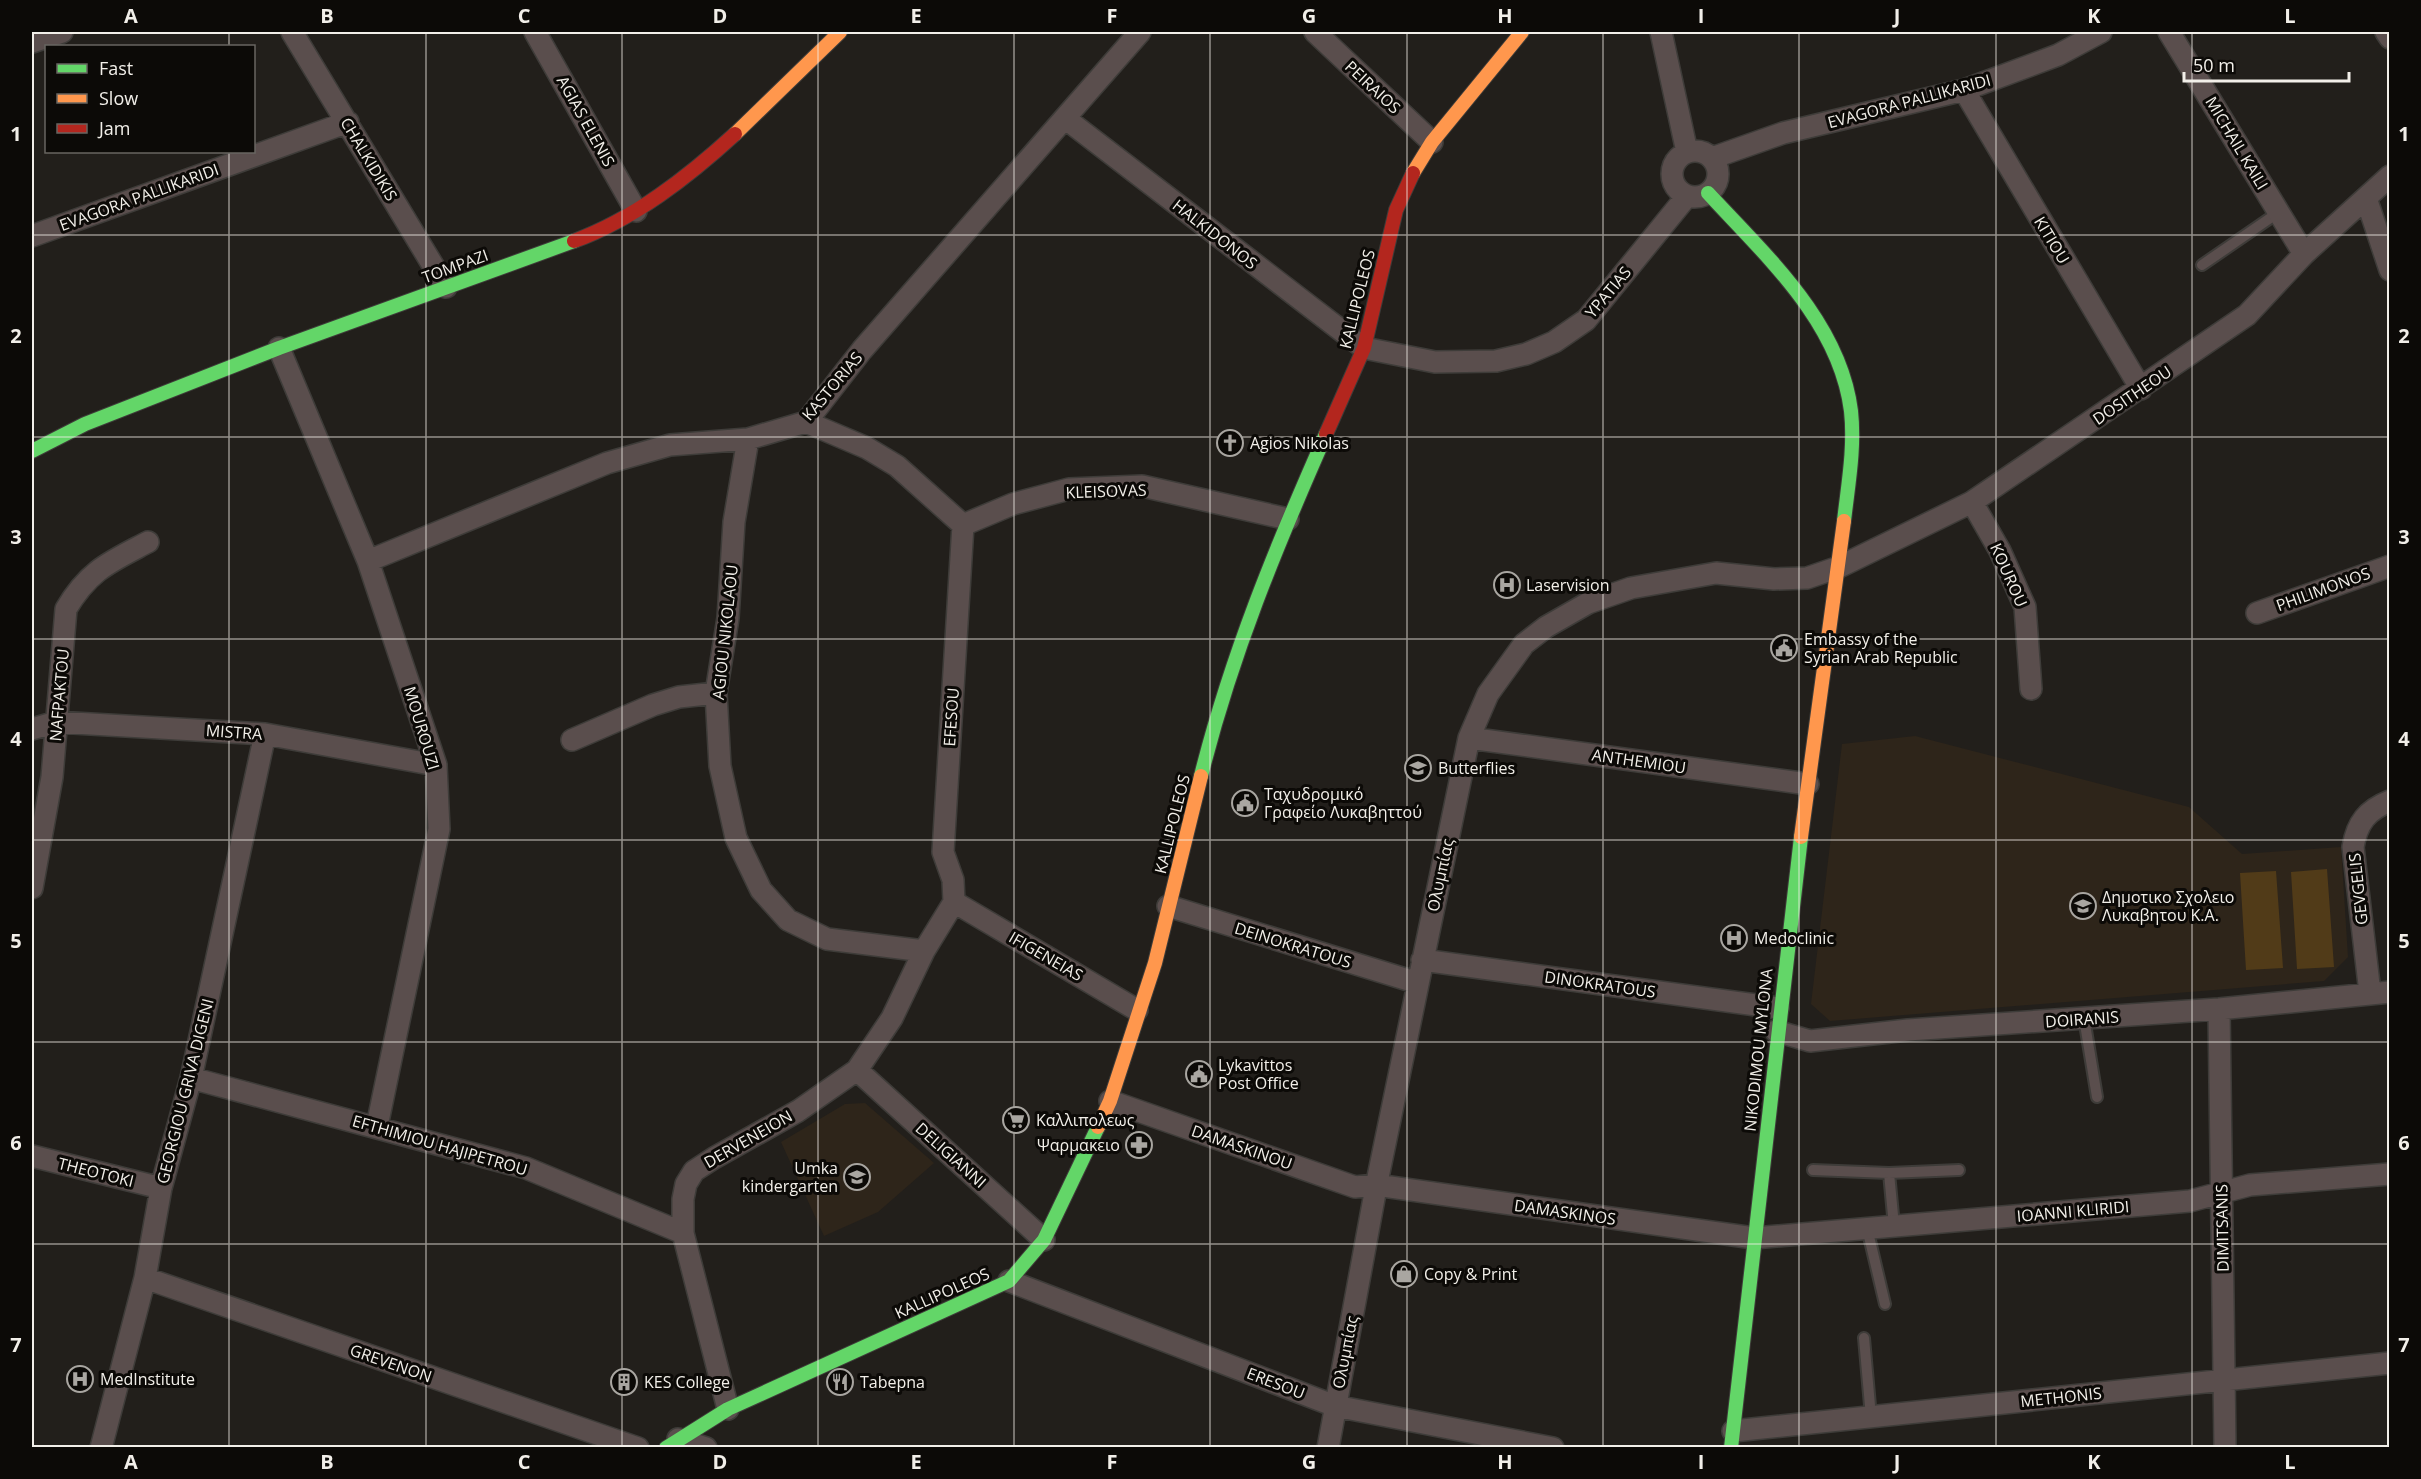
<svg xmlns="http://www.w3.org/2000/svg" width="2421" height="1479" font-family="'Open Sans',sans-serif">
	<rect width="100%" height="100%" fill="#221f1b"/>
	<path fill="#2e251a" d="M1915 736 2189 807 2242 854 2341 847 2348 957 2324 981 1830 1021 1811 1004 1842 744Z
		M865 1103 934 1163 878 1212 824 1236 781 1142 845 1104Z"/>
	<path fill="#513b18" d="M2327 869 2334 967 2297 969 2291 872Z
		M2276 871 2283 968 2246 970 2240 873Z"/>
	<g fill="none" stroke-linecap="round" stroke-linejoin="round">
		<defs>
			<path id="lane" d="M2202 265 2279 212
				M2084 1018 2097 1097
				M1813 1170 1889 1173 1959 1170
				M1889 1173 1894 1226
				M1867 1228 1885 1304
				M1864 1338 1871 1417"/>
			<path id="street" d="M292 32 446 287
				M535 32 636 211
				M1315 32 1432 142
				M1661 32 1687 152
				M2169 32 2304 254
				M2386 32 2390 38
				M32 42 62 32
				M1964 90 2141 389
				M1066 119 1364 348 1435 362 1496 361 1526 354 1554 342 1586 320 1687 196
				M1672 174a23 23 0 1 1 46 0a23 23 0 1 1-46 0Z
				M1712 158 1783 133 1964 90 2058 55 2101 32
				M2366 198 2390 270
				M32 236 348 122
				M279 348 368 561 436 765 439 829 377 1126
				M806 422 867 448 897 466 963 525
				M748 439 734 522 728 618 716 693 720 766 736 838 761 890 788 920 827 939 924 951
				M1972 502 2000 551 2025 607 2031 689
				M963 525 1013 504 1069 489 1142 486 1288 519
				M368 561 607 463 670 445 748 439 806 422 862 350 1140 32
				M2257 613 2390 566
				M32 729 56 722 265 734 436 765
				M1469 738 1808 784
				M572 740 653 705 679 697 716 693
				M32 888 52 777 66 609C89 570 110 562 148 542
				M954 902 1137 1010
				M1168 906 1418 983
				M1422 960 1778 1008
				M2370 993 2353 847C2357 823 2367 810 2390 801
				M2219 1009 2225 1448
				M1776 1031 1810 1041 1908 1030 2219 1009 2390 992
				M857 1070 1044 1240
				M191 1078 526 1168 683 1233
				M1110 1101 1355 1187 1376 1185 1754 1238 2190 1201 2250 1185 2390 1174
				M32 1156 161 1188
				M145 1278 638 1448
				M1009 1281 1335 1406 1553 1448
				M728 1409 683 1233V1199L686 1184 694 1171 714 1158 798 1111 857 1070 892 1018 924 951 954 902 953 880 943 852 963 525
				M1733 1431 2390 1363
				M678 1439 706 1448
				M101 1448 145 1278 161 1188 191 1078 265 734
				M1328 1448 1377 1182 1469 738 1488 694 1524 644 1546 627 1588 603 1631 588 1716 573 1774 579 1807 578 1839 567 1972 502 2247 315 2304 254 2390 176"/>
			<path id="fast" d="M1708 193C1766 256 1840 322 1851 411 1855 448 1848 485 1844 521
				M32 451 85 424 279 348 574 241
				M1201 776C1231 656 1276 547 1326 434
				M666 1448 728 1409 1009 1281 1044 1240 1098 1127
				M1731 1448 1801 837"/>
			<path id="slow" d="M735 134 840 32
				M1413 173 1432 142 1522 32
				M1801 837 1844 521
				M1098 1127 1110 1101 1155 963 1201 776"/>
			<path id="jam" d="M574 241C634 219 688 177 735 134
				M1326 434 1364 348 1396 210 1413 173"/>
		</defs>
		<use href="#lane" stroke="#3e3c39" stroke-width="14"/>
		<use href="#street" stroke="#3e3c39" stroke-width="24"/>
		<use href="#fast" stroke="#3e3c39" stroke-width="16"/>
		<use href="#slow" stroke="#3e3c39" stroke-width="16"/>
		<use href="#jam" stroke="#3e3c39" stroke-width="16"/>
		<use href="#lane" stroke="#5a4e4d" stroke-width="10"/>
		<use href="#street" stroke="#5a4e4d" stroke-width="21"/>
		<use href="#fast" stroke="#63d668" stroke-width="14"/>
		<use href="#slow" stroke="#ff974d" stroke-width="14"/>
		<use href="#jam" stroke="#b3261e" stroke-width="14"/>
	</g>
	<path fill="none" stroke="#f2efe9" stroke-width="1.5" stroke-opacity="0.55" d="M229 32V46M426 32V1448M622 32V1448M818 32V1448M1014 32V1448M1210 32V1448M1407 32V1448M1603 32V1448M1799 32V1448M1996 32V1448M2192 32V1448M229 152V1448M32 235H2390M32 437H2390M32 639H2390M32 840H2390M32 1042H2390M32 1244H2390"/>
	<defs>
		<symbol id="church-ring" viewBox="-11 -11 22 22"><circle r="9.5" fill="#0c0a07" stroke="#a9a6a1" stroke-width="1.5"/><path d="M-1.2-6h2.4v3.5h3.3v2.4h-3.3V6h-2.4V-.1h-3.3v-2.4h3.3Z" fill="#a9a6a1"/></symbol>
		<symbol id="hospital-ring" viewBox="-11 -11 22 22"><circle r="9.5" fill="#0c0a07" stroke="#a9a6a1" stroke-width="1.5"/><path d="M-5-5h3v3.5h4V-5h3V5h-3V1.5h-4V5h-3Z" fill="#a9a6a1"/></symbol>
		<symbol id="civic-ring" viewBox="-11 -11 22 22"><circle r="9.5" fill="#0c0a07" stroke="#a9a6a1" stroke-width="1.5"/><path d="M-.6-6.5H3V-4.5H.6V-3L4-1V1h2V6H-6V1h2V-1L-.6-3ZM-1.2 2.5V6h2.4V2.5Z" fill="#a9a6a1"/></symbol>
		<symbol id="school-ring" viewBox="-11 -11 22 22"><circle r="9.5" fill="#0c0a07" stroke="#a9a6a1" stroke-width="1.5"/><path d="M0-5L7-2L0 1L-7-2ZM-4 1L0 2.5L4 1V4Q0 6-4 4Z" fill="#a9a6a1"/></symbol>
		<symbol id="supermarket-ring" viewBox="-11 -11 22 22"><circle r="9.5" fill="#0c0a07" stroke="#a9a6a1" stroke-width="1.5"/><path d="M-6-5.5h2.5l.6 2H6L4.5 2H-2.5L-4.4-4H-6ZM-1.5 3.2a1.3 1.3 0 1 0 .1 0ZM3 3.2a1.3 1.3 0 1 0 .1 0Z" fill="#a9a6a1"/></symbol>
		<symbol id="pharmacy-ring" viewBox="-11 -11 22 22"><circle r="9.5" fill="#0c0a07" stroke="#a9a6a1" stroke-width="1.5"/><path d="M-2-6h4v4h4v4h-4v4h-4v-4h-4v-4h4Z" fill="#a9a6a1"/></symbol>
		<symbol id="shop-ring" viewBox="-11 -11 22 22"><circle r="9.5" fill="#0c0a07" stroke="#a9a6a1" stroke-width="1.5"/><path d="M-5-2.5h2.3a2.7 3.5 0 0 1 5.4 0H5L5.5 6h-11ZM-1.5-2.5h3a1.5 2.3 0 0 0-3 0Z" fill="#a9a6a1"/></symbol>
		<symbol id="building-ring" viewBox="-11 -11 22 22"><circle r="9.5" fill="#0c0a07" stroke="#a9a6a1" stroke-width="1.5"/><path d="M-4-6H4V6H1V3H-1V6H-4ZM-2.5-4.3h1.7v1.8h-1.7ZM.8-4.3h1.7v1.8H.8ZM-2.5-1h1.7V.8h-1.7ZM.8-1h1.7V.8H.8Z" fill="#a9a6a1"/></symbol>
		<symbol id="restaurant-ring" viewBox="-11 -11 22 22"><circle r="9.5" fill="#0c0a07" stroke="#a9a6a1" stroke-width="1.5"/><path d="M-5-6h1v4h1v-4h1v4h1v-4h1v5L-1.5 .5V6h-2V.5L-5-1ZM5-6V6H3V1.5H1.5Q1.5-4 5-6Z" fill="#a9a6a1"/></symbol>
	</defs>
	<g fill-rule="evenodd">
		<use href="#church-ring" x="1215" y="428" width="30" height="30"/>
		<use href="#hospital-ring" x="1492" y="570" width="30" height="30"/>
		<use href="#civic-ring" x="1769" y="633" width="30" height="30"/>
		<use href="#school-ring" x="1403" y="753" width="30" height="30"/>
		<use href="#civic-ring" x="1230" y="788" width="30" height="30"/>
		<use href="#school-ring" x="2068" y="891" width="30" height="30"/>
		<use href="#hospital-ring" x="1719" y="923" width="30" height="30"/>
		<use href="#civic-ring" x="1184" y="1059" width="30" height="30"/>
		<use href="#supermarket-ring" x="1001" y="1105" width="30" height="30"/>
		<use href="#pharmacy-ring" x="1124" y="1130" width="30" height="30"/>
		<use href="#school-ring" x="842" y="1162" width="30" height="30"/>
		<use href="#shop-ring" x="1389" y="1259" width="30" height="30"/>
		<use href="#hospital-ring" x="65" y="1364" width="30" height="30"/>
		<use href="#building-ring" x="609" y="1367" width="30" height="30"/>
		<use href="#restaurant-ring" x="825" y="1367" width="30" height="30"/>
	</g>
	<g text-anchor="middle" stroke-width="6" stroke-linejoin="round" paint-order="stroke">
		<g font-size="16" fill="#f2efe9" stroke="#0c0a07">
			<text transform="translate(1373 87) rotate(43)" y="6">PEIRAIOS</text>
			<text transform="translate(1909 101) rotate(-15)" y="6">EVAGORA PALLIKARIDI</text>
			<text transform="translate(586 121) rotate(61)" y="6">AGIAS ELENIS</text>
			<text transform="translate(2237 143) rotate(59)" y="6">MICHAIL KAILI</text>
			<text transform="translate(369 159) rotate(59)" y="6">CHALKIDIKIS</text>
			<text transform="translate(139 197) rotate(-20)" y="6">EVAGORA PALLIKARIDI</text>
			<text transform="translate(1215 234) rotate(38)" y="6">HALKIDONOS</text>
			<text transform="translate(2052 240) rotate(59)" y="6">KITIOU</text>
			<text transform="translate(455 266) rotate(-20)" y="6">TOMPAZI</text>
			<text transform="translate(1608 292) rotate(-50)" y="6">YPATIAS</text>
			<text transform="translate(1357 299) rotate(-76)" y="6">KALLIPOLEOS</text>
			<text transform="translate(832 386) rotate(-50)" y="6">KASTORIAS</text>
			<text transform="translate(2132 395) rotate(-34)" y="6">DOSITHEOU</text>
			<text transform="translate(1106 491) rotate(-2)" y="6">KLEISOVAS</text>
			<text transform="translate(2009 575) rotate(66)" y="6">KOUROU</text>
			<text transform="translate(2323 589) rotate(-20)" y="6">PHILIMONOS</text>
			<text transform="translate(725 632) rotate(-84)" y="6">AGIOU NIKOLAOU</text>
			<text transform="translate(59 695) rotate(-85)" y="6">NAFPAKTOU</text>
			<text transform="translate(951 717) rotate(-86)" y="6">EFESOU</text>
			<text transform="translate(422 728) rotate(73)" y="6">MOUROUZI</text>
			<text transform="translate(234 732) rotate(4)" y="6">MISTRA</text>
			<text transform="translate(1639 761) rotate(8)" y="6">ANTHEMIOU</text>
			<text transform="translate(1172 824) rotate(-76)" y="6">KALLIPOLEOS</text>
			<text transform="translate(1440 875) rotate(-78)" y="6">Ολυμπίας</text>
			<text transform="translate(2358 889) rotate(-96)" y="6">GEVGELIS</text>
			<text transform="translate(1293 945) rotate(17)" y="6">DEINOKRATOUS</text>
			<text transform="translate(1046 956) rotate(30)" y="6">IFIGENEIAS</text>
			<text transform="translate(1600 984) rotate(8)" y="6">DINOKRATOUS</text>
			<text transform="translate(2082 1019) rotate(-4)" y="6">DOIRANIS</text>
			<text transform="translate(1758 1050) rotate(-84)" y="6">NIKODIMOU MYLONA</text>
			<text transform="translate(185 1091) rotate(-76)" y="6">GEORGIOU GRIVA DIGENI</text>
			<text transform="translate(748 1139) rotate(-30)" y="6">DERVENEION</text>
			<text transform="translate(440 1145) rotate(16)" y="6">EFTHIMIOU HAJIPETROU</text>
			<text transform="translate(1242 1147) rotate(19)" y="6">DAMASKINOU</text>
			<text transform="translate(951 1155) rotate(42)" y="6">DELIGIANNI</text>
			<text transform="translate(96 1172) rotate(14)" y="6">THEOTOKI</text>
			<text transform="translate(2073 1211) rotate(-5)" y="6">IOANNI KLIRIDI</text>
			<text transform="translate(1565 1212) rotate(8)" y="6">DAMASKINOS</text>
			<text transform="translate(2222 1228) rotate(-91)" y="6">DIMITSANIS</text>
			<text transform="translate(942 1293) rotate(-24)" y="6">KALLIPOLEOS</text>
			<text transform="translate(1345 1352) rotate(-79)" y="6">Ολυμπίας</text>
			<text transform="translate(391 1363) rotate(19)" y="6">GREVENON</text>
			<text transform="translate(1276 1383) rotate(21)" y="6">ERESOU</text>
			<text transform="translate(2061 1397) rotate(-6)" y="6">METHONIS</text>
		</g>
		<g font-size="16" fill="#f2efe9" stroke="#0c0a07" text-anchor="start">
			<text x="1250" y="449">Agios Nikolas</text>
			<text x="1526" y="591">Laservision</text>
			<text x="1804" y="645">Embassy of the<tspan x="1804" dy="18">Syrian Arab Republic</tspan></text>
			<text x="1438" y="774">Butterflies</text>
			<text x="1264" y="800">Ταχυδρομικό<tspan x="1264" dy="18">Γραφείο Λυκαβηττού</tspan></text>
			<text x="2102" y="903">Δημοτικο Σχολειο<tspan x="2102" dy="18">Λυκαβητου Κ.Α.</tspan></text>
			<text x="1754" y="944">Medoclinic</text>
			<text x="1218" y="1071">Lykavittos<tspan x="1218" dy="18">Post Office</tspan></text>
			<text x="1036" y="1126">Καλλιπολεως</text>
			<text x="1120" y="1151" text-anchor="end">Ψαρμακειο</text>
			<text x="838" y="1174" text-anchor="end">Umka<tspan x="838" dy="18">kindergarten</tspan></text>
			<text x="1424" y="1280">Copy &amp; Print</text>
			<text x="100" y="1385">MedInstitute</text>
			<text x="644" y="1388">KES College</text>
			<text x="860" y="1388">Tabepna</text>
		</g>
	</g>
	<rect width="2421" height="1479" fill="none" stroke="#0c0a07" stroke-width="66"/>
	<rect x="45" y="45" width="210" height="108" fill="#0c0a07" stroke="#686661" stroke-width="1.5"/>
	<rect x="57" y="64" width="30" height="9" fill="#63d668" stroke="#686661" stroke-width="1.5"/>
	<text x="99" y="75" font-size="18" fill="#f2efe9">Fast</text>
	<rect x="57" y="94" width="30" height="9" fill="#ff974d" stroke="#686661" stroke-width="1.5"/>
	<text x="99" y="105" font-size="18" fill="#f2efe9">Slow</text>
	<rect x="57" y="124" width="30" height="9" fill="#b3261e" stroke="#686661" stroke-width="1.5"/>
	<text x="99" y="135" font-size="18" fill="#f2efe9">Jam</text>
	<path d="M2184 72v9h165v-9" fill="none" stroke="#f2efe9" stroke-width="3"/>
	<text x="2193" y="72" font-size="18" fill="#f2efe9" stroke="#0c0a07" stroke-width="4.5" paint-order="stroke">50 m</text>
	<rect x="33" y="33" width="2355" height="1413" fill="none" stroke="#f2efe9" stroke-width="2"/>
	<g font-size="20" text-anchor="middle" font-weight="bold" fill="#f2efe9">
		<text x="131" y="23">A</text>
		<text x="327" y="23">B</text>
		<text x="524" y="23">C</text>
		<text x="720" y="23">D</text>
		<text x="916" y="23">E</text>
		<text x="1112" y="23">F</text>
		<text x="1309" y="23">G</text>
		<text x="1505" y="23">H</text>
		<text x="1701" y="23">I</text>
		<text x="1897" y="23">J</text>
		<text x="2094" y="23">K</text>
		<text x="2290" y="23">L</text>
		<text x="16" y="141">1</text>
		<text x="2404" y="141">1</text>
		<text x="16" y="343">2</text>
		<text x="2404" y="343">2</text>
		<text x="16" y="544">3</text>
		<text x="2404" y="544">3</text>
		<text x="16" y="746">4</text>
		<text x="2404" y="746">4</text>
		<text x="16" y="948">5</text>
		<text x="2404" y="948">5</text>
		<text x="16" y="1150">6</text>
		<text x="2404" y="1150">6</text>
		<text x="16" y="1352">7</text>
		<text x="2404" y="1352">7</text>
		<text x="131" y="1469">A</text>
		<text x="327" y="1469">B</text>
		<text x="524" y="1469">C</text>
		<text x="720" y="1469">D</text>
		<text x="916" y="1469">E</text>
		<text x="1112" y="1469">F</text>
		<text x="1309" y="1469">G</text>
		<text x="1505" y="1469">H</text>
		<text x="1701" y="1469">I</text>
		<text x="1897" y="1469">J</text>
		<text x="2094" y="1469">K</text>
		<text x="2290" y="1469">L</text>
	</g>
</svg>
